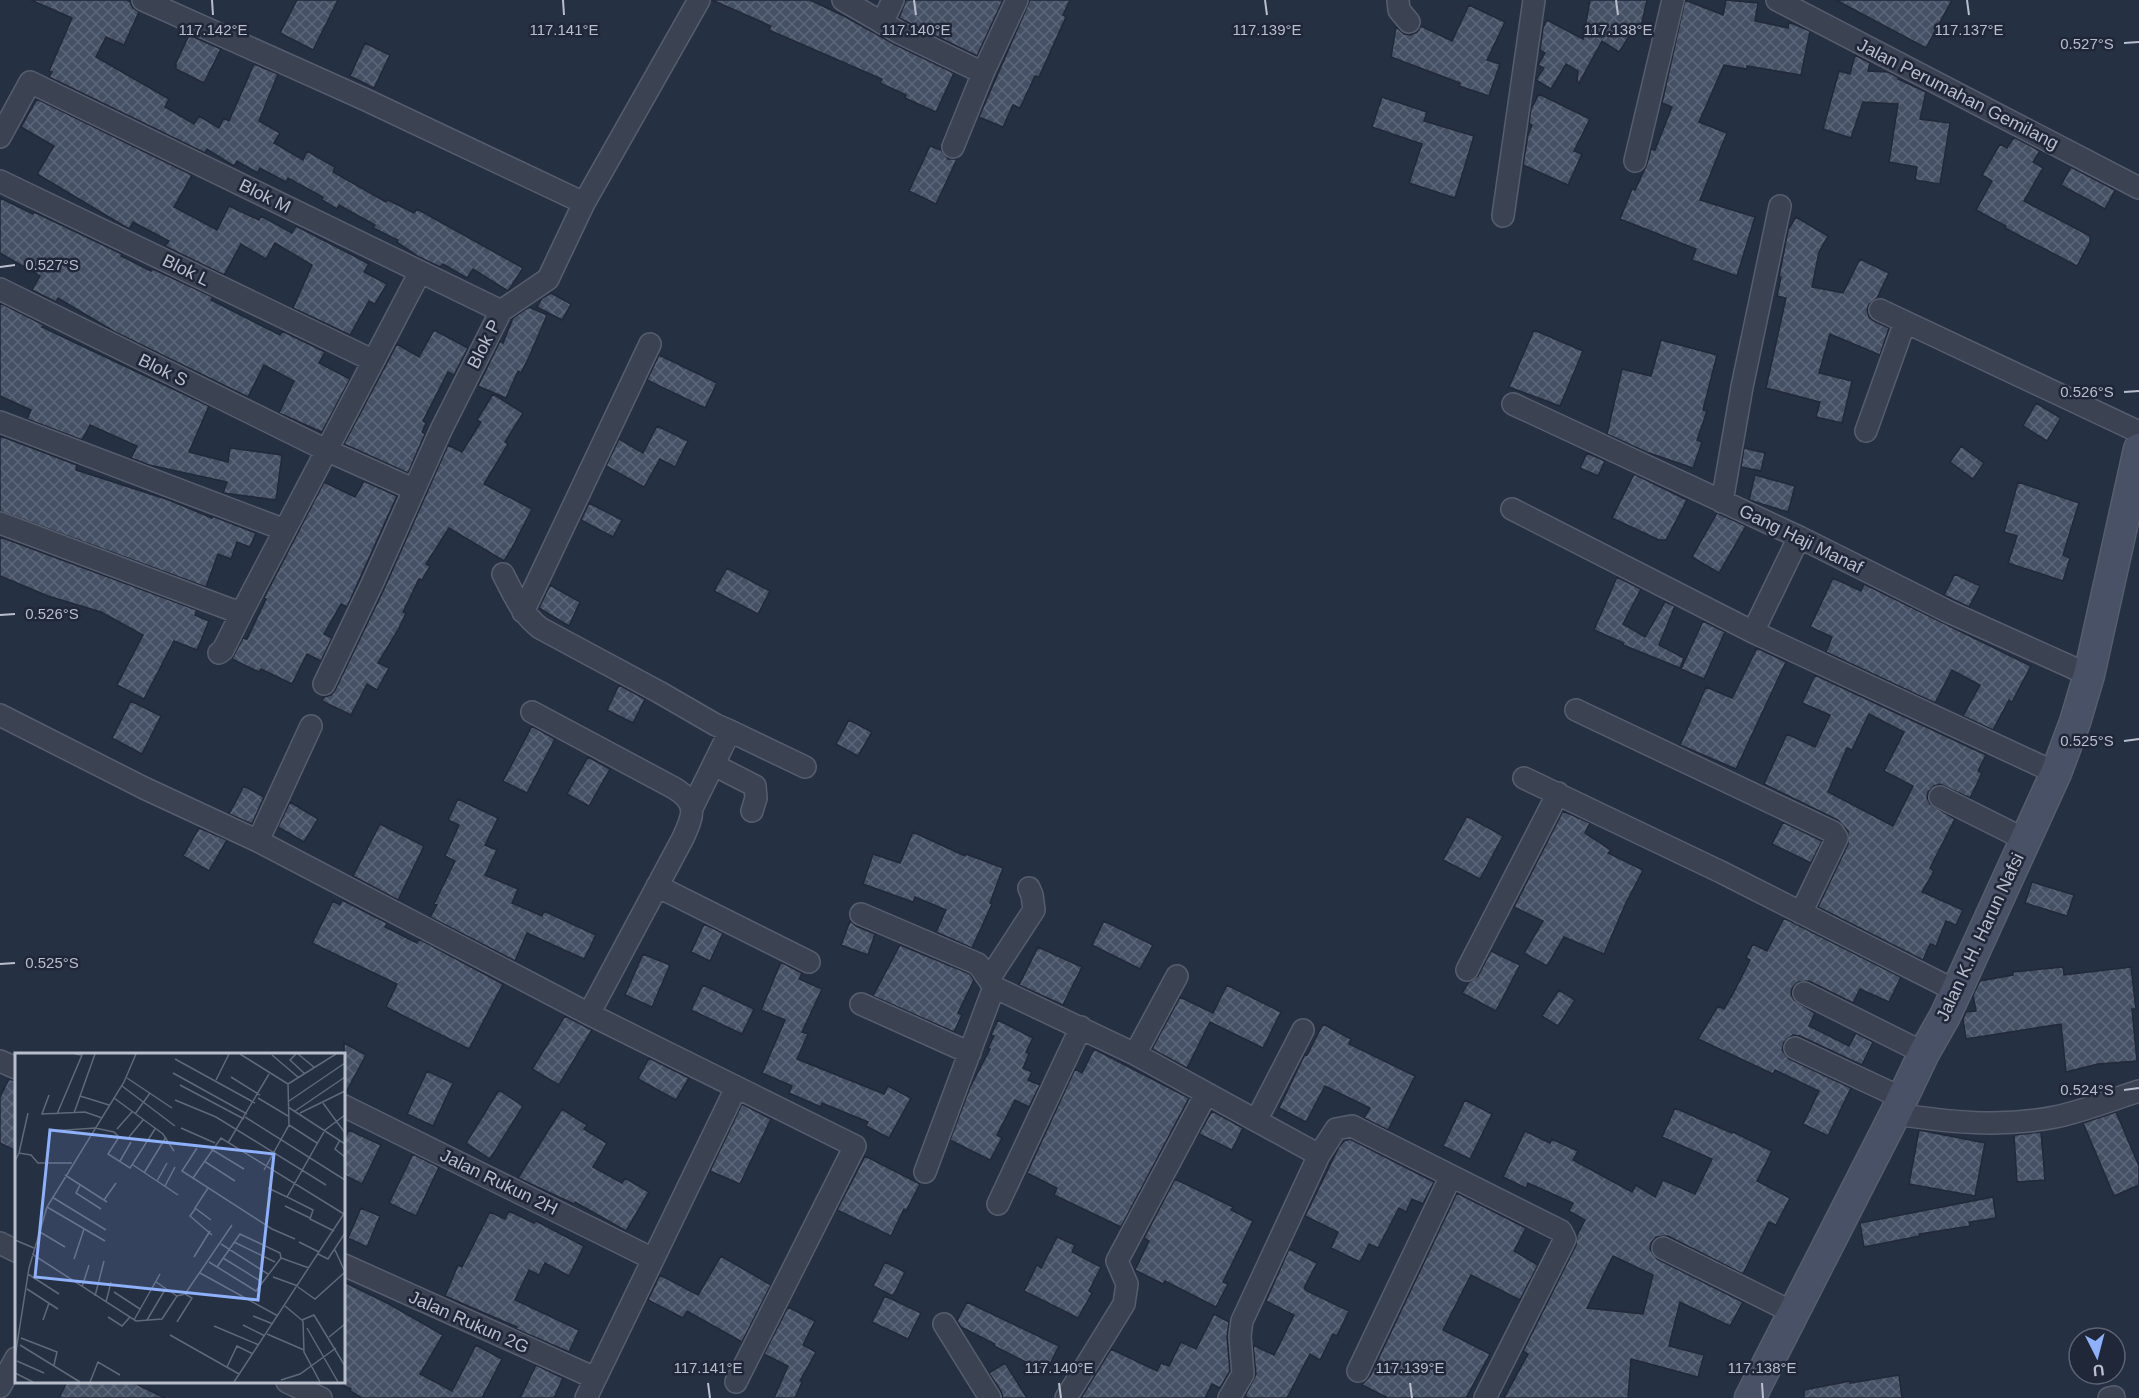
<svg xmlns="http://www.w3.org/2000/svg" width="2139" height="1398" font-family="Arial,sans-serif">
	<defs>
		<pattern id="building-cross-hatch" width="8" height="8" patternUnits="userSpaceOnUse" patternTransform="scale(1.5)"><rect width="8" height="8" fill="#455065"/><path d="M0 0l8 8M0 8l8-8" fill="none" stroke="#5e677a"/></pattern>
	</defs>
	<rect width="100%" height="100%" fill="#263043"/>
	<path fill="url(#building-cross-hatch)" stroke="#21293a" stroke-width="1.5" fill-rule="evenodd" d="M31 0H127L130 2 133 8 139 12 124 45 106 37 96 57 169 99 165 107 194 124 199 116 219 128 224 118 229 121 254 64 278 74 259 121 280 133 274 143 303 160 307 151 335 167 333 172 386 202 388 200 414 213 417 209 523 268 508 291 473 269 467 278 443 264 440 267 419 257 397 242 398 240 373 228 375 225 339 205 337 209 322 200 323 197 288 178 286 182 260 168 258 173 237 161 234 166 207 149 205 153 49 77 52 72 49 71 72 18Z
		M297 0H338L313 50 280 33Z
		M712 0H810L844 16 894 44 954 73 936 112 905 98 906 95 880 83 882 79 769 30 771 26Z
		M906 0H1003L977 56 899 18Z
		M1030 0H1070L1063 15 1066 17 1039 77 1035 76 1020 108 1013 105 1003 127 979 117Z
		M1590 0H1647L1640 31 1633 30 1619 52 1602 41 1579 83 1577 82 1578 71 1566 64 1551 89 1536 80 1544 68 1538 65 1545 53 1540 50 1543 28 1547 20 1583 39Z
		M1685 0 1723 15 1726 0 1758 3 1755 21 1788 28 1789 22 1810 31 1801 75 1747 66V69L1724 65 1699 122 1727 133 1700 200 1755 217 1737 276 1692 260 1696 249 1620 219 1632 189 1635 190 1647 164 1651 149 1655 150 1672 107 1662 103Z
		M1836 0H1952L1926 48Z
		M1469 5 1505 22 1487 60 1500 64 1489 96 1459 86 1460 83 1391 57 1396 27 1404 34 1411 35 1417 32 1421 26 1452 41Z
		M189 35 221 49 204 83 176 69V63Z
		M365 43 390 55 374 88 350 76Z
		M1855 55 1870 63 1868 71 1888 72 1898 77V79L1926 92 1920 119 1950 123 1940 184 1915 180 1917 167 1889 162 1898 104 1863 102 1851 138 1823 129 1839 71 1850 74Z
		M1539 94 1590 119 1574 151 1582 154 1568 185 1523 165 1528 135 1532 125 1529 123 1531 109Z
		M1382 97 1427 112 1424 121 1474 136 1455 198 1409 183 1422 144 1372 127Z
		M37 99 192 175 174 207 217 230 229 206 259 220 261 216 292 233 296 226 358 258 369 264 364 272 387 284 375 304 369 301 350 335 293 308 312 265 275 243 266 259 241 244 224 275 165 246 169 241 133 222 129 229 37 174 54 146 21 127Z
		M2014 137 2040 151 2033 162 2043 168 2024 201 2090 236V242L2077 266 2005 228 2006 226 1976 210 1992 181 1982 175 2000 144 2007 148Z
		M930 146 941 150 948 159H957L936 204 909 191Z
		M2071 167 2115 190 2105 209 2061 185Z
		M0 198 33 214 34 212 122 254 121 256 151 271 153 269 213 297 211 300 280 335 282 331 325 352 319 363 350 379 322 432 279 413 294 381 264 365 248 397 115 332 58 298 56 302 32 290 40 276 0 253Z
		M1796 217 1828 236 1819 252 1812 287 1843 293 1860 259 1889 273 1877 298 1869 304 1867 310 1869 317 1874 321 1889 328 1880 355 1830 334 1819 373 1852 381 1842 423 1816 417 1820 402 1766 388 1786 298 1777 296 1781 277H1779L1788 230Z
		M551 293 571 304 562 320 537 307 542 298Z
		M0 303 44 325 42 327 209 406 189 452 228 462 230 448 282 455 276 500 223 493 227 482 149 465 131 458 137 446 90 425 82 440 27 419 31 410 0 396Z
		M529 307 547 315 529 357 521 373 518 371 506 398 478 386 500 341 503 343 513 318Z
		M434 330 468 348 454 375 448 372 423 421 426 423 422 432 425 434 408 473 344 444 397 344 419 357Z
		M1534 330 1583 351 1560 406 1509 387Z
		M1661 340 1717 355 1703 410 1707 411 1697 440 1702 442 1693 468 1646 452 1607 434 1622 369 1651 376Z
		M659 355 717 383 705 408 647 380Z
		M493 394 523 413 505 442 508 444 484 484 532 509 512 548 504 561 449 528 426 564 430 566 422 580 419 579 403 612 406 613 398 630 378 663 389 668 377 690 367 684 351 715 322 701 324 697 331 695 335 690 384 589 448 445 462 452 481 422 477 420Z
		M2036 403 2061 418 2047 441 2023 426Z
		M657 426 688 441 675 467 660 459 644 487 606 466 619 439 643 453Z
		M0 436 77 465 76 470 169 500 212 518V516L256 533 250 547 237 542 231 559 218 554 206 587 0 511Z
		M1961 446 1984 463 1973 479 1950 462Z
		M1744 448 1765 453 1761 471 1741 467Z
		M1587 453 1605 461 1598 476 1580 468Z
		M1634 474 1687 500 1666 540H1659L1612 518Z
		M1755 475 1795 486 1788 512 1749 500Z
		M364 481 397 496 347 607 341 604 324 634 332 638 321 661 307 654 292 684 261 669 259 672 232 659 243 638 247 639 266 599 264 598 324 482 355 497Z
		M2018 482 2079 503 2063 555 2070 558 2063 581 2008 563 2017 536 2004 532Z
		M589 503 622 520 613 537 581 520Z
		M1717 513 1746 526 1719 573 1692 557Z
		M0 537 197 610 195 615 209 621 197 650 174 641 144 699 117 685 143 635 101 612 48 596 0 576Z
		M727 568 770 591 758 614 714 591Z
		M1955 574 1980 586 1969 607 1944 595Z
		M1617 577 1641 589 1623 624 1645 637 1665 602 1675 606 1659 645 1684 658 1680 668 1623 645 1624 643 1594 630Z
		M1833 578 1861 591 1864 584 2031 666 2012 702 2009 700 1993 730 1963 716 1980 685 1952 670 1935 703 1826 652 1832 637 1810 627Z
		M550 585 580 602 569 626 539 608Z
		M1703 621 1725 632 1704 679 1681 669Z
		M1757 648 1786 662 1736 769 1680 745 1706 687 1732 698Z
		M1815 675 1986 755 1978 771 1982 773 1970 798 1940 784 1934 786 1928 792 1927 798 1930 804 1955 819 1930 868 1934 871 1922 892 1963 910 1956 925 1946 921 1936 946 1930 944 1923 960 1818 907 1848 844V831L1838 820 1764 784 1787 734 1815 747 1830 715 1802 703ZM1869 714 1904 732 1884 771 1913 786 1893 826 1828 792 1847 748 1852 750Z
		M619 685 645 699 633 723 607 710Z
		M131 701 161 716 142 754 112 738Z
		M849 720 872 732 858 756 836 744Z
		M532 726 555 739 527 793 503 781Z
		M588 757 610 769 589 806 567 794Z
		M244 786 264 797 252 824 229 814Z
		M458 799 498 818 485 845 497 850 485 875 518 889 512 903 542 916 544 911 596 935 584 959 527 933 515 961 430 917 437 905 434 904 455 861 445 856 459 825 448 820Z
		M290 802 318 819 304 842 278 827Z
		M1563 811 1590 823 1585 833 1611 850 1608 853 1643 870 1625 905 1604 954 1564 937 1547 966 1524 953 1543 921 1514 907Z
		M1467 816 1503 836 1480 879 1443 860Z
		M1783 822 1822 841 1811 863 1772 844Z
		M380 824 424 846 398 900 353 876Z
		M199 828 227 840 209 871 183 856Z
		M913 832 965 856 966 854 1003 868 990 903 992 904 972 948 936 932 946 910 915 897 913 902 863 884 873 854 900 863Z
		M2032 882 2074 895 2067 916 2025 903Z
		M342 900 387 923 385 927 417 943 419 939 503 984 469 1049 386 1007 397 984 312 943 333 901 340 905Z
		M1784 918 1901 977 1889 1002 1860 989 1853 1003 1809 981 1798 982 1792 988 1791 994 1794 1000 1815 1013 1809 1026 1849 1046 1856 1033 1873 1042 1862 1065 1800 1036 1793 1035 1784 1042 1782 1050 1789 1059 1851 1088 1828 1136 1803 1124 1819 1091 1775 1070 1773 1074 1698 1039 1718 1006 1724 1009 1735 990 1750 960 1746 958 1753 944 1767 951Z
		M850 921 856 926 875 934 868 955 841 945Z
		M1104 921 1153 945 1140 969 1092 945Z
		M704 924 723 933 710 961 691 952Z
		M900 945 970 974 974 980 958 1013 962 1015 954 1032 873 996Z
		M1038 947 1082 967 1063 1005 1019 985Z
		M1491 951 1520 965 1496 1011 1462 993 1468 983 1478 976Z
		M643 954 670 965 652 1007 625 995Z
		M781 962 802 973 799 979 822 989 802 1032 808 1034 797 1059 884 1094 888 1086 911 1098 889 1138 866 1126 868 1122 822 1103 821 1107 789 1093 792 1086 762 1073 785 1020 761 1010Z
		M2063 967 2064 975 2131 967 2136 1009H2132L2137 1061 2098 1064 2066 1072 2061 1024 1966 1039 1963 1019 1966 1012 1976 1011 1973 995 1980 981 2013 975V972Z
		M703 985 754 1009 742 1034 691 1010Z
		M1227 985 1281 1012 1263 1048 1210 1022 1187 1068 1152 1049 1180 997 1213 1013Z
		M1559 990 1575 1000 1558 1026 1542 1016Z
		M565 1016 592 1030 559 1085 532 1069Z
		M998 1020 1033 1038 1026 1052 1029 1054 1023 1068 1032 1072 1028 1080 1040 1085 1029 1107 1015 1100 997 1135 1002 1138 990 1160 950 1140 970 1087 990 1049 988 1048 994 1036 991 1035Z
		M1323 1024 1351 1039 1349 1044 1415 1076 1388 1130 1364 1118 1370 1108 1325 1086 1306 1122 1279 1108 1305 1054 1307 1055Z
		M344 1043 366 1055 345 1094 344 1093Z
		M1094 1049 1189 1098 1121 1227 1054 1195 1057 1188 1027 1173 1075 1069 1082 1073Z
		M649 1058 689 1078 676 1100 638 1079Z
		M427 1071 453 1083 433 1126 407 1114Z
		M9 1079 16 1081V1151L0 1143V1097Z
		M499 1090 523 1106 490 1159 466 1143Z
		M1465 1100 1492 1114 1470 1159 1443 1146Z
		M742 1104 771 1119 740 1184 710 1171Z
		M1675 1108 1732 1133 1733 1132 1772 1151 1757 1181 1790 1198 1776 1225 1769 1222 1743 1274 1668 1236 1656 1237 1651 1243 1650 1249 1657 1259 1743 1302 1730 1326 1680 1302 1669 1346 1704 1355 1698 1377 1631 1359 1628 1398H1504L1528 1354 1523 1351 1576 1245 1577 1235 1585 1220 1569 1211 1573 1203 1528 1183 1526 1188 1503 1177 1525 1131 1550 1143 1552 1139 1578 1151 1573 1160 1632 1192 1636 1185 1655 1197 1663 1180 1695 1194 1712 1159 1662 1137ZM1613 1256 1653 1275 1643 1314 1587 1308Z
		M562 1109 587 1125 584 1129 607 1143 593 1167 622 1183 625 1178 649 1192 626 1231 575 1202 574 1204 518 1178Z
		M1212 1111 1243 1128 1232 1150 1199 1134Z
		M2116 1112 2139 1166V1185L2114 1196 2083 1123Z
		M349 1130 381 1145 362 1184 344 1175V1140Z
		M1919 1130 1985 1143 1975 1196 1909 1184Z
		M2041 1132 2045 1180 2017 1182 2014 1135Z
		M1350 1139 1434 1182 1423 1204 1412 1199 1406 1212 1399 1208 1378 1248 1369 1244 1360 1262 1331 1248 1338 1232 1305 1216 1339 1147 1344 1141Z
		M413 1154 439 1167 416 1216 389 1203Z
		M865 1156 920 1184 906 1211 904 1209 891 1236 837 1210Z
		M1175 1179 1233 1207 1231 1210 1253 1221 1223 1282 1228 1284 1216 1307 1165 1281 1163 1284 1135 1270 1149 1241 1144 1238Z
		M1457 1193 1526 1228 1514 1251 1538 1265 1520 1300 1471 1275 1443 1330 1490 1354 1466 1398H1388L1362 1385 1370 1376Z
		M1993 1197 1996 1218 1969 1222 1970 1226 1919 1234 1920 1236 1864 1247 1860 1223Z
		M361 1208 380 1216 367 1247 348 1238Z
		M509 1211 534 1223 536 1221 584 1246 569 1276 545 1263 539 1275 529 1270 515 1300 579 1330 569 1352 516 1329 517 1327 445 1296 458 1265 462 1267 490 1212 505 1219Z
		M1057 1237 1075 1245 1072 1252 1101 1267 1089 1291 1092 1293 1078 1318 1024 1291 1037 1265 1041 1268Z
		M1289 1249 1317 1263 1304 1288 1307 1291 1349 1311 1337 1336 1333 1334 1320 1360 1310 1354 1287 1398H1248L1245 1396 1256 1374 1253 1345 1274 1355 1294 1315 1266 1301Z
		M721 1256 771 1285 742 1342 687 1311 683 1318 648 1300 660 1275 698 1295Z
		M885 1262 905 1272 893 1296 873 1286Z
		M344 1282 389 1304 443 1335 420 1374 452 1391 476 1345 502 1359 482 1398H362L350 1391 351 1389 344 1386Z
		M885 1296 921 1313 908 1339 872 1322Z
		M967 1302 1059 1346 1046 1372 994 1346 995 1344 961 1327 957 1321Z
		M788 1307 815 1321 803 1345 816 1352 800 1381 802 1382 795 1398H774L788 1366 764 1354Z
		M1214 1314 1229 1322 1227 1337 1230 1371 1220 1388 1212 1384 1205 1398H1081L1111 1349 1157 1371 1161 1363 1169 1366 1181 1342 1196 1349Z
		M1005 1363 1027 1398H1003L1001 1391 989 1373Z
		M536 1365 563 1378 554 1398H520Z
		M1899 1375 1902 1398H1804V1390L1850 1381V1383Z
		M67 1382H132L165 1398H59Z"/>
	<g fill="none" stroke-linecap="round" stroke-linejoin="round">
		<defs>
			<path id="street" d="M143 0 364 99 584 203
				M843 0 900 33 983 73
				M1398 0 1399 10 1409 22
				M1777 0 2139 188
				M882 23 893 0
				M0 137 30 82 501 311
				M953 147 983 73 1017 0
				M1635 161 1673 0
				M0 181 372 360
				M1503 216 1534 0
				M0 289 326 450 413 489
				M1880 310 2139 432
				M1513 404 1799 537 1949 612 2089 675
				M0 422 285 530
				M1866 431 1905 322
				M1722 502 1742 387 1780 206
				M1512 509 1753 632 2056 773
				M0 523 232 610H243L420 272
				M503 574C514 595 521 613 540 628L659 692 716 725 730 731 692 808
				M523 612 650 344
				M1753 632 1799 537
				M219 653 223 650 243 610
				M324 684 372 584 441 430 501 311 548 279 584 203 699 0
				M1576 710 1833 832 1837 838 1801 913
				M532 712 674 788C699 803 693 816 683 838L589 1014
				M0 715 144 788 258 841 589 1014 855 1146 736 1382
				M730 731 805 767
				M714 765 755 786 756 798 752 811
				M1524 778 1721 872 1956 991
				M1940 797 2026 840
				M258 841 311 726
				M657 886 809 962
				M861 914 978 964 994 987 1135 1054 1319 1155
				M1467 970 1558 793
				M989 979 1034 910 1032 895 1029 888
				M1804 993 1924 1053
				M861 1004 970 1053
				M1795 1048 1902 1098
				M1135 1054 1177 976
				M0 1061 16 1068
				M344 1106 653 1259
				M1895 1114C1949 1122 2001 1128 2055 1117 2084 1111 2111 1100 2139 1091
				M1257 1119 1303 1030
				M925 1172 994 987
				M998 1204 1081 1027
				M0 1243 16 1251
				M1663 1248 1794 1313
				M344 1265 595 1378
				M944 1324 990 1398
				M1358 1371 1451 1176
				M287 1382 321 1398
				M0 1387 16 1358
				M586 1398 736 1088
				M1066 1398 1124 1304 1127 1284 1117 1261 1206 1094
				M1229 1398 1243 1374 1240 1336 1242 1321 1319 1155 1336 1129 1352 1126 1561 1231 1565 1239 1485 1398
				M2109 1398 2114 1397"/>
			<path id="secondary" d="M1750 1398 1895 1114 1924 1053 1945 1016 2056 773 2075 722 2089 675 2139 449"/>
		</defs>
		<use href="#street" stroke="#565e6d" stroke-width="24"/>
		<use href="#secondary" stroke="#565e6d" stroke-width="33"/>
		<use href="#street" stroke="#3b4353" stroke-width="21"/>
		<use href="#secondary" stroke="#495166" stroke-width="30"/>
	</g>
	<path fill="none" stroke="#b8becc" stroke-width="2" d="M212 0 213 15M563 0 564 15M914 0 916 15M1265 0 1267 15M1616 0 1618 15M1967 0 1969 15M2124 43 2139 42M0 267 15 265M2124 392 2139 391M0 615 15 614M2124 741 2139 739M0 964 15 963M2124 1090 2139 1088M708 1383 710 1398M1059 1383 1061 1398M1410 1383 1412 1398M1762 1383 1763 1398"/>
	<g text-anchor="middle" stroke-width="5" stroke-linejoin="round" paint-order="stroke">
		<g font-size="18" fill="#b8becc" stroke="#1f2738">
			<text transform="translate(1958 94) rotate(27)" y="6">Jalan Perumahan Gemilang</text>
			<text transform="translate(265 196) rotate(26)" y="6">Blok M</text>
			<text transform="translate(186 270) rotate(26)" y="6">Blok L</text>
			<text transform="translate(484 344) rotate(-63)" y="6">Blok P</text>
			<text transform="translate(163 370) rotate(26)" y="6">Blok S</text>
			<text transform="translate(1801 539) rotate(26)" y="6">Gang Haji Manaf</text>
			<text transform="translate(1980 937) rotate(-65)" y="6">Jalan K.H. Harun Nafsi</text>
			<text transform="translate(499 1182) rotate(26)" y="6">Jalan Rukun 2H</text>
			<text transform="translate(469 1322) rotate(24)" y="6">Jalan Rukun 2G</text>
		</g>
	</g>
	<g transform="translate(15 1053)">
		<rect width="330" height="330" fill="#263043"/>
		<path fill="none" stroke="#60697a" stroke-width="1.5" d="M225 1 273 31 321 1M281 1 275 7 290 21M283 1 300 15M257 2 284 25M160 6 240 50M158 20 232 61M216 24 245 42M112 25 157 55M201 27 214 1M165 32 229 66M107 33 160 73M34 42 27 61 70 59 87 65M65 43 94 52M99 45 148 81 159 98M243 45 273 63M160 47 201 64 311 132M274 48 330 10M308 50 330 80M273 54 330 91M280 58 330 24M59 60 80 1M285 60 330 38M42 61 67 2 60 1M120 61 135 40M230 64 330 127M274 72 302 90M166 75 200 90M102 76 117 59M38 78 80 75 99 79 104 84 93 101 115 115 140 76M114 84 128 67M325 87 320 96 330 104M213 90 254 21M182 95 167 118 257 176 280 186M196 96 229 116M4 100 13 60M0 108 4 100 16 102 23 110H57M105 108 116 89M189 108 220 128M118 112 163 142M249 117 274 72 273 31M129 120 151 84M50 122 92 149M178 125 206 85 329 161M142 128 152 110M65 132 61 140 86 156M150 133 160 114M193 135 180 155 196 167M253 135 272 144M37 144 91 177M89 147 101 130M270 153 295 165M32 154 90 188M180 156 175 163 197 182M319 178 295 166 298 157 272 144 310 77 330 62M25 179 50 194M0 187 19 195M219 189 260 209M284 189 304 199M206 191 253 221M17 201 121 268 147 266 162 243 170 241M303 201 313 206 330 180M179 204 195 178M208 205 247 229M59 206 69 176M194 209 241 238 266 205M202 214 225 181 265 200 266 205 294 215M185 220 263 263M13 221 44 241M258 224 283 233M141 229 162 243M67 234 74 212M283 234 300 246 330 219 320 197M12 236 43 256M99 239 125 256M170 241 217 172M80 243 89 208M91 249 96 229M270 253 288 268 289 299 305 329M238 263 258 271M93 264 107 273 115 264M28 267 34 250M119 267 145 221M132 267 151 235M287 267 299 262 330 313M162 269 177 245 170 241M228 272 250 283M199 273 244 292M292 275 323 329M252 281 289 297M155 282 224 321M314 284 330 271M6 285 42 299 39 312M5 292 65 329M0 304 14 215 32 154 109 29 121 1M2 308 29 320M212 314 222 293 238 301M0 320 18 329M266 327 285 321 321 295M75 329 83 309 105 322M219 329 330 159"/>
		<path fill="#8fb0fa" fill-opacity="0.15" stroke="#8fb0fa" stroke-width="3" d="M35 77 259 101 243 247 20 224Z"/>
		<rect width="330" height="330" fill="none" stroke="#b8becc" stroke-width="3"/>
	</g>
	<g font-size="15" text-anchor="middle" fill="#b8becc" stroke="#1f2738" stroke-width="5" stroke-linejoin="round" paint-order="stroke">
		<text x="213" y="35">117.142°E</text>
		<text x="564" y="35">117.141°E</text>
		<text x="916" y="35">117.140°E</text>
		<text x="1267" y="35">117.139°E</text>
		<text x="1618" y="35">117.138°E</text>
		<text x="1969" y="35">117.137°E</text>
		<text x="2087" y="49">0.527°S</text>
		<text x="52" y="270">0.527°S</text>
		<text x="2087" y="397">0.526°S</text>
		<text x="52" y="619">0.526°S</text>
		<text x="2087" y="746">0.525°S</text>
		<text x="52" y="968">0.525°S</text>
		<text x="2087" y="1095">0.524°S</text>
		<text x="708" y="1373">117.141°E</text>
		<text x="1059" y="1373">117.140°E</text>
		<text x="1410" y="1373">117.139°E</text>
		<text x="1762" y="1373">117.138°E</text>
	</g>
	<g transform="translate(2097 1356) rotate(174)"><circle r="28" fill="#1f2738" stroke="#5c6373" stroke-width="1.5"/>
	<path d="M0-4.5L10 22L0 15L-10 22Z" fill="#8fb0fa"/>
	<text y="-9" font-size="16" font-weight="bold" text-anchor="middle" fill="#b8becc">U</text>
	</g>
</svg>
